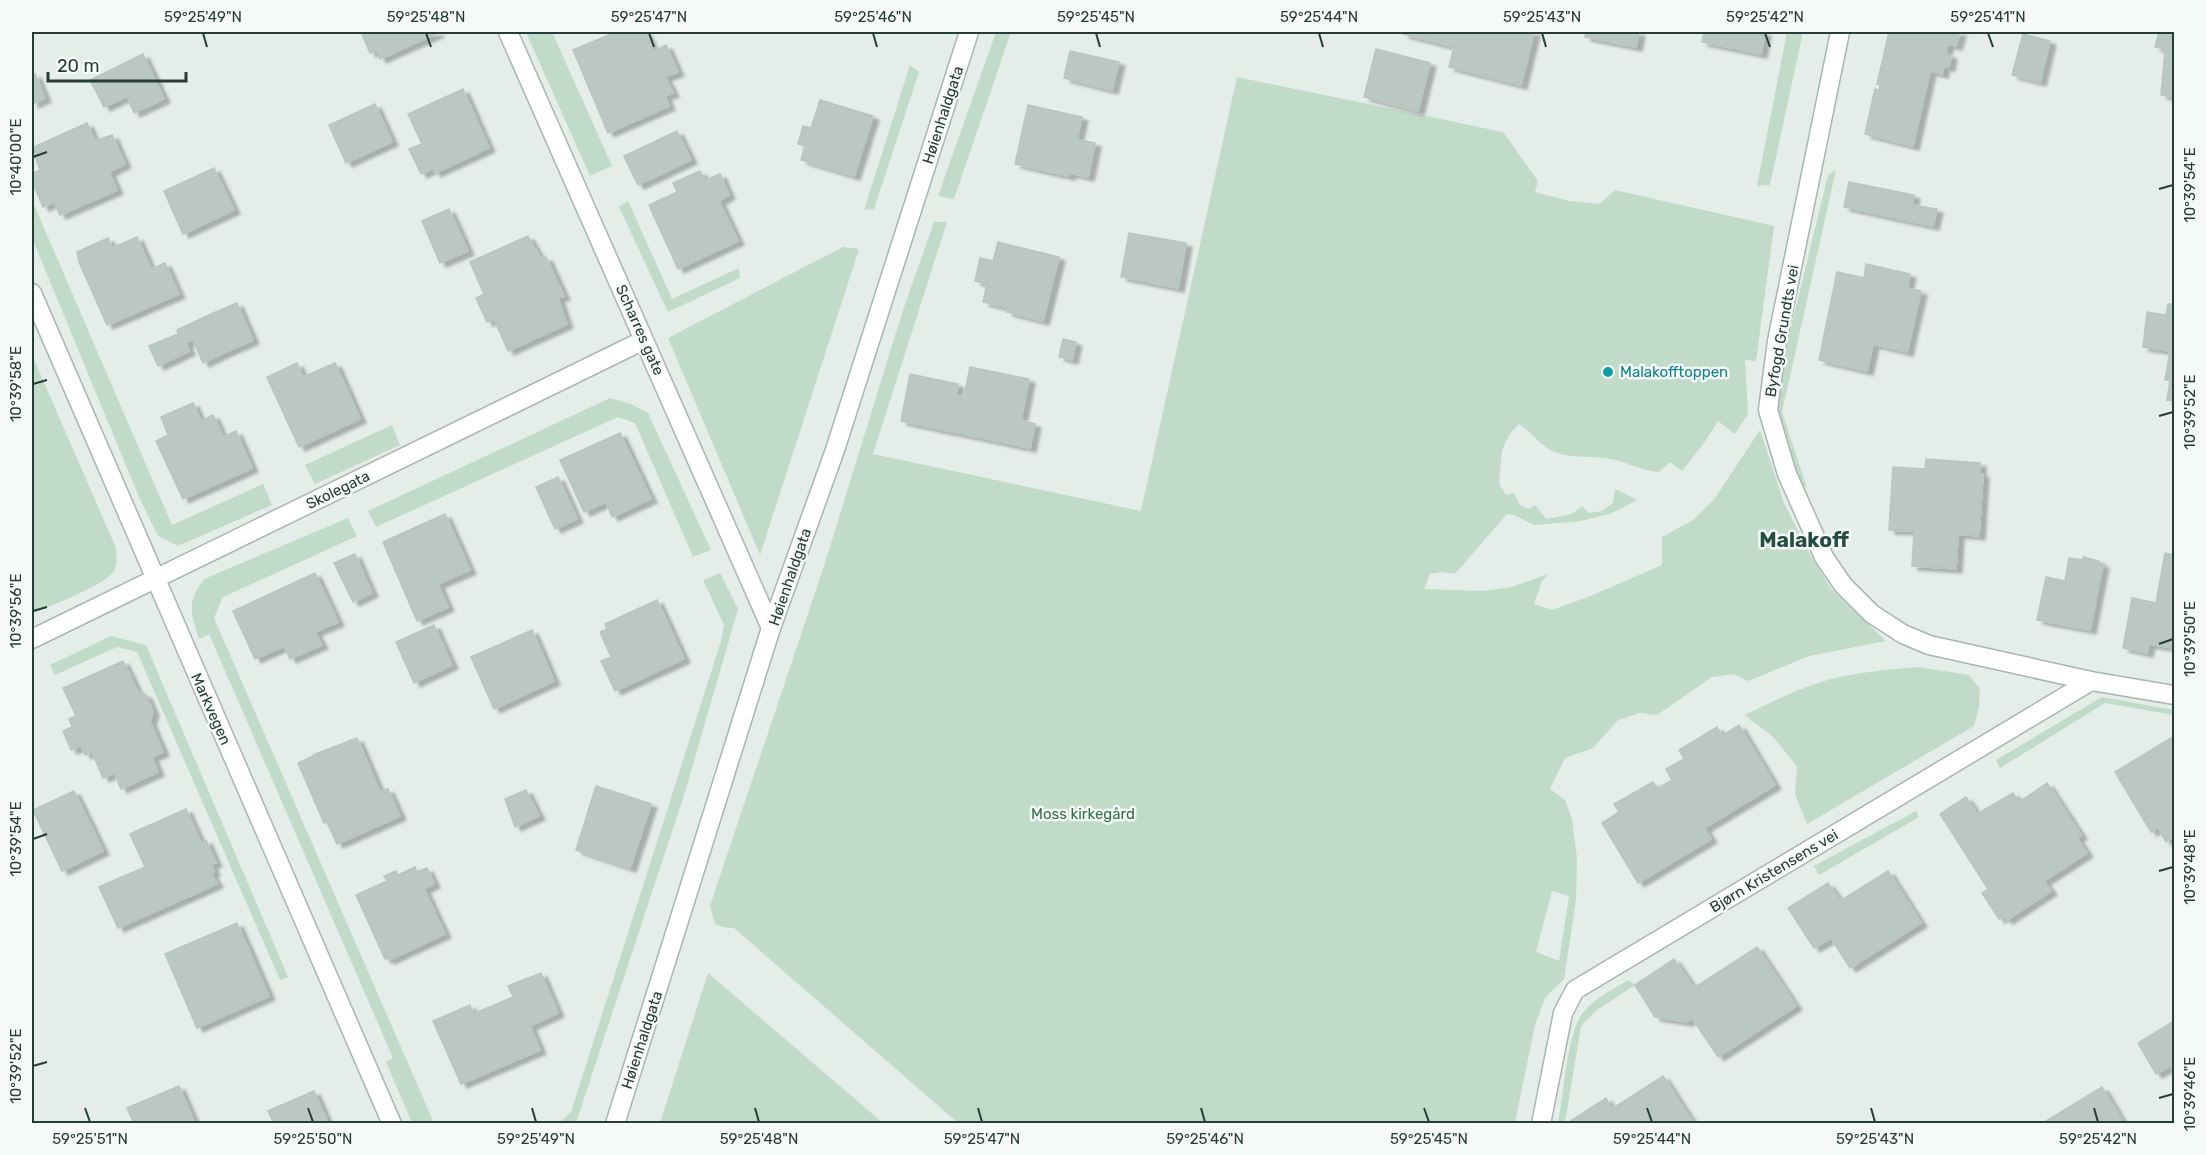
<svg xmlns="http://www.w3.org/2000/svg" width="2206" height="1155" font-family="Rubik,sans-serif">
	<defs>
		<filter id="shadow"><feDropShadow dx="6" dy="4" stdDeviation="1.5" flood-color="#0004"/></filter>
	</defs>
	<rect width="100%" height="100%" fill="#e5ede9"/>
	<path fill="#c0dbc8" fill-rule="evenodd" d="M526 32H552L612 166 590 176Z
		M996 32H1011L954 199 938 196Z
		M1787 32H1803L1770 185 1757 186Z
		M910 65 919 72 874 209 864 210Z
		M1237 77 1503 132 1538 181 1535 192 1569 201 1600 204 1615 190 1774 226 1756 361 1745 360 1748 414 1735 434 1718 421 1704 443 1682 471 1670 462 1659 472C1640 470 1627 462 1610 459 1590 455 1566 460 1547 448 1537 441 1529 431 1519 424L1509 435 1502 450 1499 483 1506 495 1514 493 1520 505 1529 509 1535 505 1546 519 1572 514 1582 506 1589 513 1602 511 1613 503 1615 489 1637 500 1612 513 1581 521 1534 525 1514 515 1507 514 1455 574 1442 572 1430 574 1424 589 1483 591 1512 587 1548 574 1542 581 1534 604 1552 610 1593 595 1662 565V537L1693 520 1715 498 1760 430 1784 503 1811 556 1831 589 1886 641 1809 656 1748 681 1735 674 1712 677 1657 715 1640 713 1618 720 1593 748 1565 758 1550 789 1565 800 1572 819 1577 858 1576 900 1564 979 1545 998 1535 1025 1515 1123H958L734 928 723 927 715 924 710 906 825 563 902 313 934 222H947L873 454 1141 511ZM1552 891 1569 896 1559 961 1536 952Z
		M1836 170 1782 412 1807 488 1800 484 1775 408 1786 348 1828 175Z
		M32 200 172 525 263 484 272 505 178 546 158 536 139 497 32 238Z
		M628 201 672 299 739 268 740 278 668 312 619 207Z
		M843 247 859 249 760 555 668 338Z
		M32 355 116 548C117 556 117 563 114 571 106 585 49 606 32 614Z
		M610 398 631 404 648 413 711 550 693 557 635 423 618 417 376 527 368 511Z
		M392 425 400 445 315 484 305 465Z
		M348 518 357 536 223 597 214 618 434 1123H412L386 1062 393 1058 209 634 199 639C191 612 186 604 204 579Z
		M720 573 738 609 686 789 576 1123H559L571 1112 721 641 724 625 703 580Z
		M111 636 146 645 288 977 280 980 137 652 117 647 55 675 50 665Z
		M1918 667 1969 675 1980 689 1979 707 1974 726 1807 824 1795 794 1797 766 1773 737 1745 715C1770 703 1795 690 1821 682 1853 672 1885 670 1918 667Z
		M2102 697 2174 710V715L2105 703 2000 768 1996 760Z
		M1916 811 1919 817 1819 875 1814 866Z
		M708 973 883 1123H660Z
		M1629 980 1635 985 1597 1010 1581 1026 1565 1123H1558C1563 1097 1567 1041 1579 1019 1589 1001 1611 990 1629 980Z"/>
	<path fill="#bac7c2" stroke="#b8c6c0" stroke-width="1.5" filter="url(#shadow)" d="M361 32H438V33L380 59 377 50 370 53Z
		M616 32H646L654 51 666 45 678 72 665 77 673 93 665 96 669 106 608 133 573 50Z
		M1404 32H1534L1521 85 1449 67 1454 47 1403 34Z
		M1586 32H1639L1636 47 1585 37Z
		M1704 32H1765L1761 54 1702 42Z
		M1889 32H1960L1956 46 1948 44 1945 54 1951 55 1949 67 1944 66 1942 74 1930 71 1913 146 1865 134 1875 89 1879 90 1880 85 1877 84Z
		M2159 32H2174V51L2155 47Z
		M2023 34 2050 41 2040 82 2012 75Z
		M1376 49 1430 63 1418 111 1364 97Z
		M1070 51 1119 62 1112 90 1064 78Z
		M2165 51 2174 53V98L2161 95Z
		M143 54 164 99 134 113 127 96 104 107 90 80Z
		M35 74 45 98 32 104V76Z
		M463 89 489 148 435 173 433 168 421 174 409 149 422 144 408 114Z
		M820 100 873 116 854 176 801 160 805 146 798 144 803 126 811 128Z
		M375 104 392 142 346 163 329 125Z
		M1028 105 1082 117 1077 139 1095 143 1088 177 1070 173 1069 176 1015 164Z
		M87 123 95 141 112 135 125 164 109 172 117 190 60 215 54 202 43 207 32 181V174L40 170 32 148Z
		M677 131 691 160 638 185 624 156Z
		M214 168 234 210 183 234 164 191Z
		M700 171 705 180 720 174 729 195 719 201 738 241 678 269 649 205 677 192 673 183Z
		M1849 182 1914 195 1912 205 1937 209 1933 226 1844 207Z
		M449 209 468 251 440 263 422 221Z
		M1129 233 1186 243 1178 288 1121 277Z
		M528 236 541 259 546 257 564 296 558 298 567 324 508 351 494 319 487 322 476 298 484 294 470 262Z
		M137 237 151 269 165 263 179 294 107 325 79 262 77 252 108 238 112 248Z
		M998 242 1059 257 1043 321 1007 312 1008 308 983 302 987 284 975 281 980 258 993 261Z
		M1866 264 1910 274 1907 288 1921 291 1907 352 1873 344 1867 371 1819 360 1837 272 1864 278Z
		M237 303 253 340 228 351 211 314Z
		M2168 304H2174V401L2167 400 2170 380H2165L2170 351 2143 347 2147 312 2166 315Z
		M211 314 228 351 203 363 193 340 186 343 189 351 158 366 149 346 178 334 177 330Z
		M1063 339 1076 342 1072 360 1059 357Z
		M297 363 303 377 335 363 360 419 299 447 267 377Z
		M970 367 1029 379 1021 420 1035 424 1030 448 948 431 955 395 964 397Z
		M910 374 958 384 948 431 901 421Z
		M193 403 201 421 213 415 223 437 236 431 252 468 183 499 156 441 168 435 161 417Z
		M620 433 651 499 612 517 606 502 584 512 560 460Z
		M1926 459 1980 463V474H1983L1979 536 1958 534 1956 569 1912 566 1914 531 1889 530 1893 467 1925 469Z
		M558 477 577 519 555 529 536 487Z
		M445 514 470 570 438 584 448 607 417 621 383 542Z
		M2165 553 2174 555V648L2149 644 2147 653 2123 648 2132 598 2156 603Z
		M355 554 372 593 353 602 334 563Z
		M2083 557 2099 561V564H2103L2090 630 2037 620 2046 577 2065 581 2069 558 2083 560Z
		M315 573 338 622 315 632 322 645 290 659 284 646 255 659 233 611Z
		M657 600 684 659 615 691 601 661 611 657 600 632 607 629 605 624Z
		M434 625 452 665 414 683 396 642Z
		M532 630 554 681 494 709 471 657Z
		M123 661 138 692 146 695 153 712 150 721 163 752 152 757 158 772 121 789 114 773 103 778 92 752 85 755 81 746 71 750 63 731 72 727 69 719 76 716 63 688Z
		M1739 725 1775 785 1704 828 1711 839 1638 883 1602 823 1619 812 1614 804 1653 782 1657 789 1672 780 1666 769 1684 759 1679 750 1717 727 1722 736Z
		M2174 736V836L2166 842 2158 828 2151 832 2115 772Z
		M357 738 380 792 388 789 400 816 337 844 327 822 324 823 298 763 313 756V755Z
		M2047 783 2081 835 2077 838 2087 853 2044 881 2051 891 2007 920 2004 916 1999 919 1982 893 1988 889 1940 814 1966 797 1977 814 2013 793 2019 802Z
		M596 786 651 804 630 868 576 850Z
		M526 790 539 816 515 827 505 799Z
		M74 791 93 830 52 850 33 810Z
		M186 809 201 843 206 840 216 863 211 864 214 872 211 873 217 884 118 928 99 887 145 867 130 834Z
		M93 830 103 851 62 871 52 850Z
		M415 867 417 872 427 868 434 884 424 889 445 934 389 960 388 958 385 959 356 895 387 881 384 876 396 871 398 875Z
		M1888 871 1921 923 1850 968 1831 938 1814 948 1788 908 1828 883 1840 901Z
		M237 923 269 996 197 1028 165 954Z
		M1757 947 1796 1006 1718 1057 1692 1018 1687 1022 1655 1017 1635 985 1674 959 1694 988Z
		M541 973 558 1013 530 1026 540 1050 461 1084 433 1021 470 1005 473 1014 513 997 508 986Z
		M2174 1021V1072L2170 1066 2156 1074 2138 1043Z
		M1663 1076 1694 1124H1570L1569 1122 1606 1098 1612 1109Z
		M179 1086 195 1124H134L127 1108Z
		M2102 1087 2124 1124H2041Z
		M314 1091 328 1123 274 1124 268 1111Z"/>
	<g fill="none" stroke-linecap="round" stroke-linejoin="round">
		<defs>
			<path id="street" d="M508 32 771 628
				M1840 32 1777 341 1768 410 1787 474 1824 557 1843 585 1872 614 1903 634 1929 645 2091 681 2174 695
				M32 293 392 1124
				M32 639 644 340
				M1541 1124 1563 1013 1575 990 2091 681"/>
			<path id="secondary" d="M615 1124 771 628 835 450 969 32"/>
		</defs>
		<use href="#street" stroke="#a8b5b0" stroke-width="21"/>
		<use href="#secondary" stroke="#a4b7b1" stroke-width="21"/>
		<use href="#street" stroke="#fff" stroke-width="18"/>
		<use href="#secondary" stroke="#fff" stroke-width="18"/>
	</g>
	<path fill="none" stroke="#263d37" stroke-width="2" d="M203 33 207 47M426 33 431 47M649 33 654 47M873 33 877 47M1096 33 1100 47M1319 33 1323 47M1542 33 1546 47M1765 33 1770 47M1988 33 1993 47M33 157 47 152M2159 189 2173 185M33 384 47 380M2159 416 2173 412M33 611 47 607M2159 644 2173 639M33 839 47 834M2159 871 2173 867M33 1066 47 1062M2159 1098 2173 1094M85 1108 90 1122M308 1108 313 1122M532 1108 536 1122M755 1108 759 1122M978 1108 982 1122M1201 1108 1205 1122M1424 1108 1429 1122M1647 1108 1652 1122M1871 1108 1875 1122M2094 1108 2098 1122"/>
	<circle fill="#0f9aa8" stroke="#f5f9f7" stroke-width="2" cx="1608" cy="372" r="6"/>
	<g text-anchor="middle" stroke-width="5" stroke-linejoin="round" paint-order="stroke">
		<g font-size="15" fill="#263d37" stroke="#f5f9f7">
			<text transform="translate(943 115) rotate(-72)" y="5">Høienhaldgata</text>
			<text transform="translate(640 330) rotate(66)" y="5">Scharres gate</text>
			<text transform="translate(1782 331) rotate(-80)" y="5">Byfogd Grundts vei</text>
			<text transform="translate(338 490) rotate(-26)" y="5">Skolegata</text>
			<text transform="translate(790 577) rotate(-71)" y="5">Høienhaldgata</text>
			<text transform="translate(211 709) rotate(66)" y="5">Markvegen</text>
			<text transform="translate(1774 871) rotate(-31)" y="5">Bjørn Kristensens vei</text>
			<text transform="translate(642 1040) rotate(-72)" y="5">Høienhaldgata</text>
		</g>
		<g font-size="15" fill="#0d838f" stroke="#f5f9f7" text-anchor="start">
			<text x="1620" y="377">Malakofftoppen</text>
		</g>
		<g font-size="15" fill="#346f4b" stroke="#f5f9f7">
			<text x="1083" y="819">Moss kirkegård</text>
		</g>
		<g font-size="21" font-weight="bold" fill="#244d43" stroke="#f5f9f7">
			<text x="1804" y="547">Malakoff</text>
		</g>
	</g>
	<rect width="2206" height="1155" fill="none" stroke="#f5f9f7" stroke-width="66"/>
	<path d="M48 72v9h138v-9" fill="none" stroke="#263d37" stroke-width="3"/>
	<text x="57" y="72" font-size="18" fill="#263d37" stroke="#f5f9f7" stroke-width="4.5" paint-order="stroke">20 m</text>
	<rect x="33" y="33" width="2140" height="1089" fill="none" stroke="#263d37" stroke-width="2"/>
	<g font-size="15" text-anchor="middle" fill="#263d37">
		<text x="203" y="22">59°25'49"N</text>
		<text x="426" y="22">59°25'48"N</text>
		<text x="649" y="22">59°25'47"N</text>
		<text x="873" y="22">59°25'46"N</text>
		<text x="1096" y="22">59°25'45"N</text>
		<text x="1319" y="22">59°25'44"N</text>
		<text x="1542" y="22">59°25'43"N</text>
		<text x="1765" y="22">59°25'42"N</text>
		<text x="1988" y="22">59°25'41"N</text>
		<text transform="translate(16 157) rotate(-90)" y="5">10°40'00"E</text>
		<text transform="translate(2190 185) rotate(-90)" y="5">10°39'54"E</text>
		<text transform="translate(16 384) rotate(-90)" y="5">10°39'58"E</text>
		<text transform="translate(2190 412) rotate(-90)" y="5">10°39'52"E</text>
		<text transform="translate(16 611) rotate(-90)" y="5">10°39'56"E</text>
		<text transform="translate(2190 639) rotate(-90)" y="5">10°39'50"E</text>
		<text transform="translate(16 839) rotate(-90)" y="5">10°39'54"E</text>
		<text transform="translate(2190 867) rotate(-90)" y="5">10°39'48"E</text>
		<text transform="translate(16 1066) rotate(-90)" y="5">10°39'52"E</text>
		<text transform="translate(2190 1094) rotate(-90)" y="5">10°39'46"E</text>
		<text x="90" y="1144">59°25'51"N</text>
		<text x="313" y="1144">59°25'50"N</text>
		<text x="536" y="1144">59°25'49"N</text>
		<text x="759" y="1144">59°25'48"N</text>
		<text x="982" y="1144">59°25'47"N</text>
		<text x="1205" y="1144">59°25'46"N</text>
		<text x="1429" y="1144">59°25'45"N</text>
		<text x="1652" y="1144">59°25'44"N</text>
		<text x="1875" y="1144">59°25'43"N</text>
		<text x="2098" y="1144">59°25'42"N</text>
	</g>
</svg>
